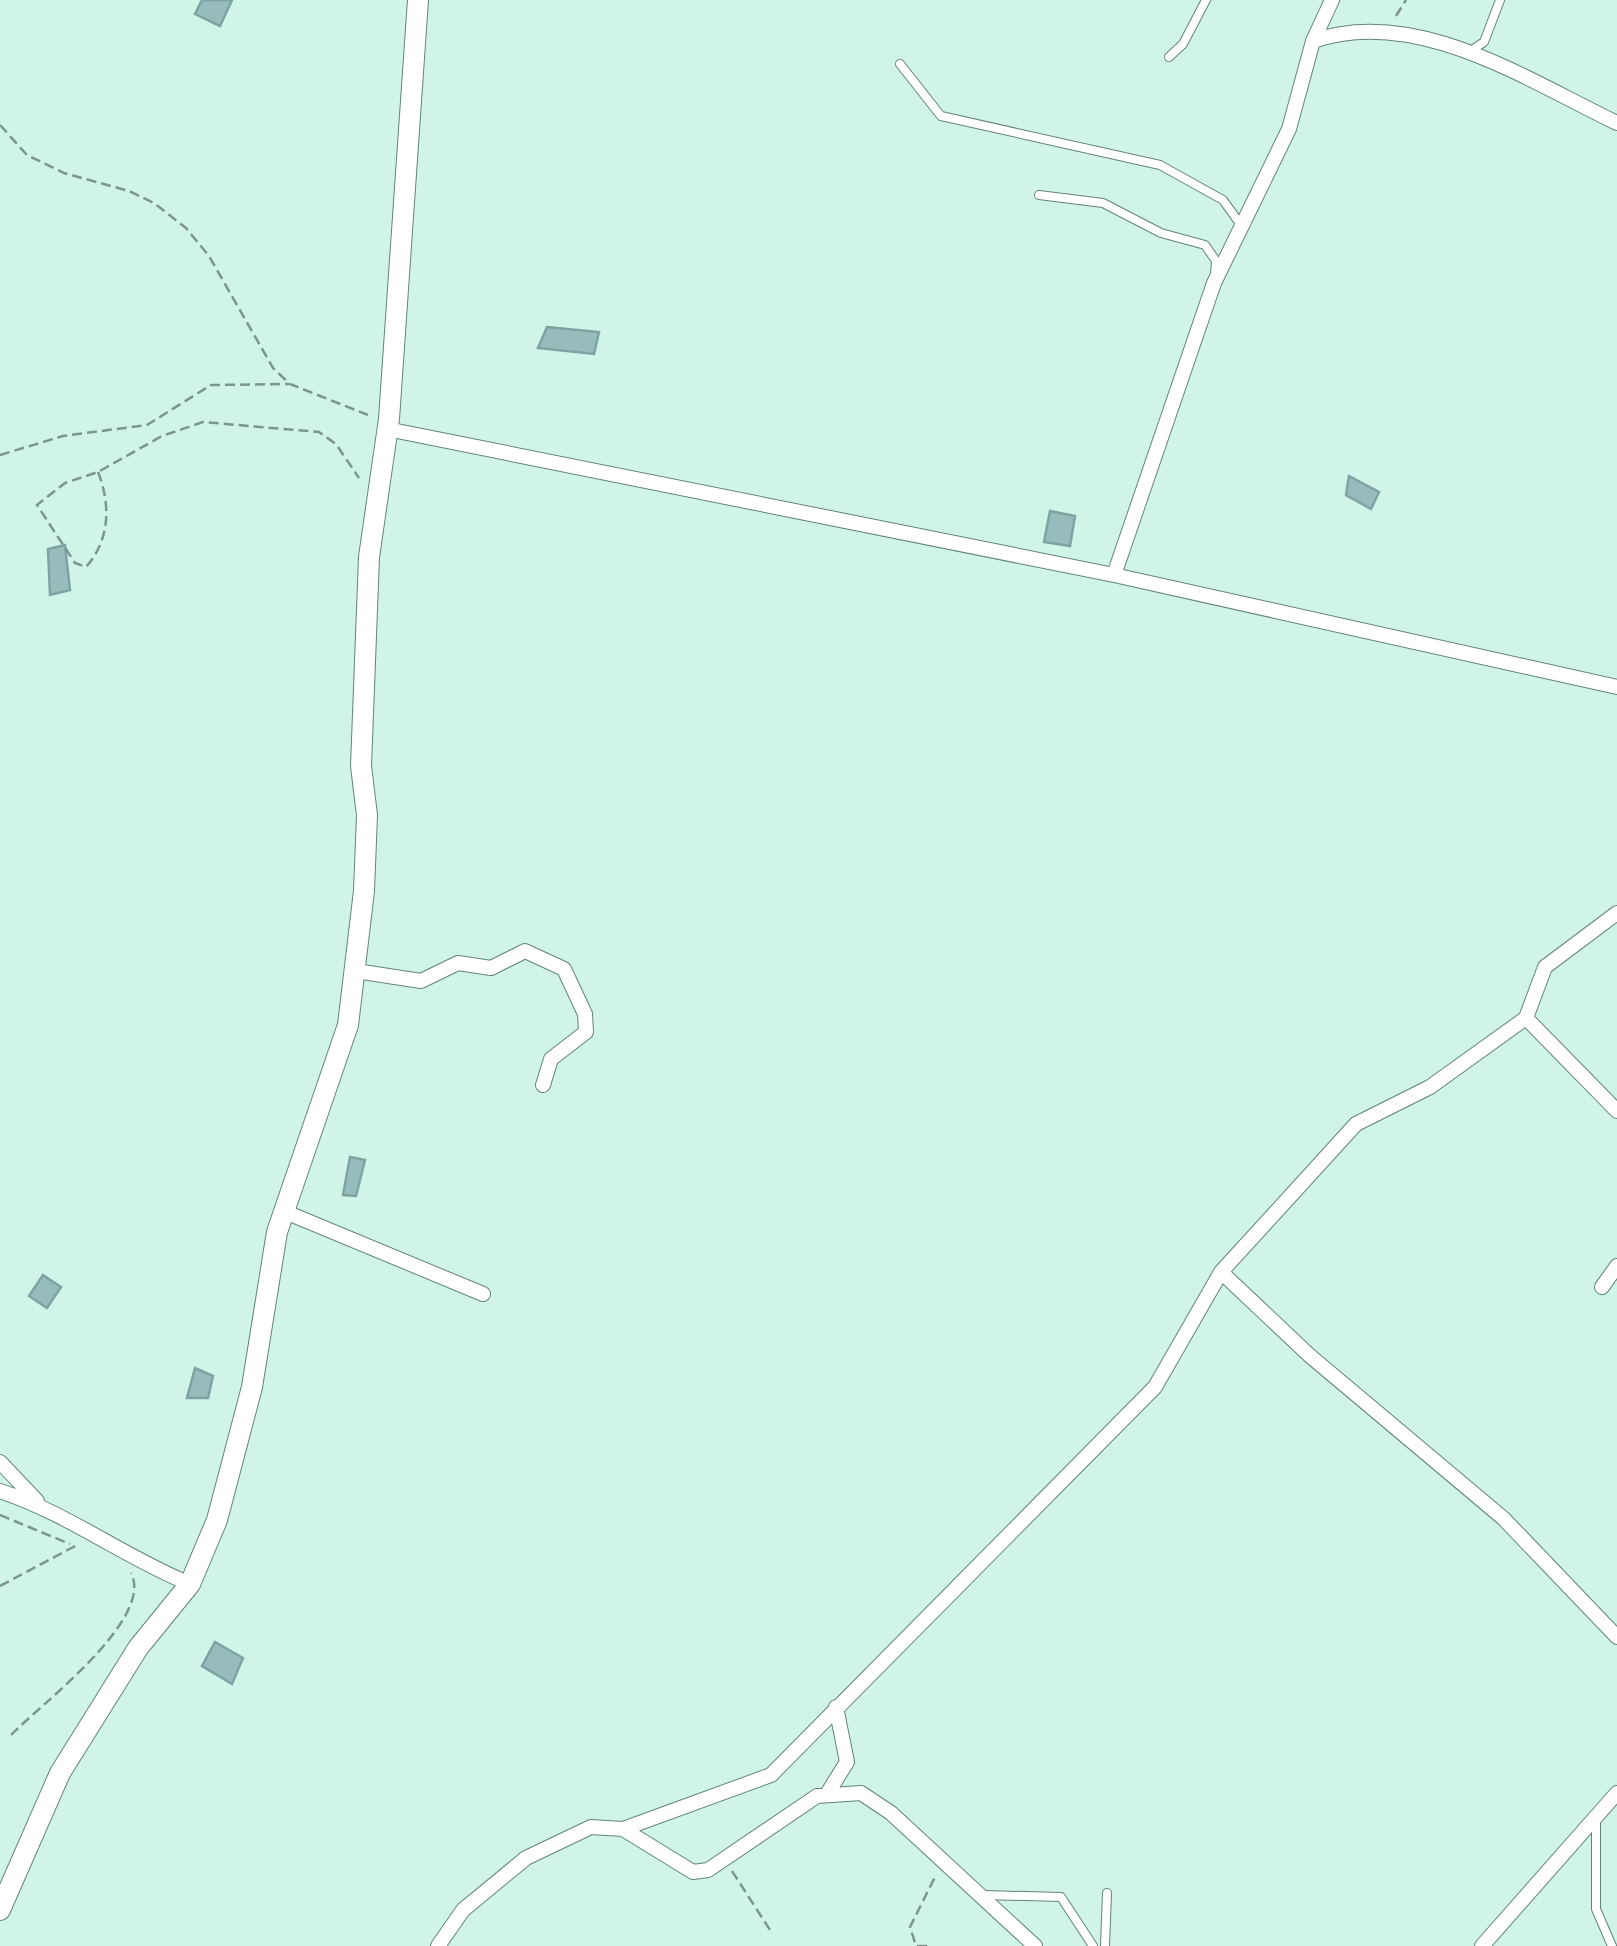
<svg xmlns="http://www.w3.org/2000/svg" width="1617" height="1946" font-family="'DejaVu Sans',sans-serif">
	<rect width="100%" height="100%" fill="#d0f4e7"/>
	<path fill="#96bdbb" stroke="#7da4a2" stroke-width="2.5" d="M202 0H232L220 26 195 14Z
		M547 327 599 332 594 354 538 348Z
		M1349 476 1379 492 1371 509 1346 495Z
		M1050 511 1075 516 1070 546 1044 542Z
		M65 545 70 590 50 595 48 549Z
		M350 1157 365 1160 356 1196 343 1195Z
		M43 1275 61 1287 47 1308 29 1296Z
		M195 1368 213 1376 208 1398H187Z
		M215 1642 243 1658 232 1684 202 1666Z"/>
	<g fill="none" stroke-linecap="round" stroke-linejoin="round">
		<defs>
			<path id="lane" d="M1469 52 1484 42 1500 0
				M1169 57 1183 44 1206 0
				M900 64 941 116 1160 165 1223 200 1243 228
				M1039 195 1103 203 1161 233 1205 245 1216 261 1215 273
				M1596 1818V1909L1612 1946
				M984 1895 1061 1897 1093 1946
				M1105 1946 1107 1893"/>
			<path id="street" d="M1313 41C1415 5 1527 80 1617 123
				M387 429 1114 575 1617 687
				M1114 575 1214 283 1289 129 1313 41 1332 0
				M356 971 421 981 458 963 491 968 525 951 564 969 585 1014 586 1032 551 1059 543 1085
				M1526 1018 1617 1111
				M283 1211 483 1294
				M1221 1272 1309 1355 1503 1518 1617 1637
				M1602 1287 1617 1266
				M0 1462 37 1501
				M0 1491C69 1514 124 1557 190 1584
				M827 1794 847 1762 836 1707
				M623 1829 693 1872 708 1870 817 1796 861 1793 891 1813 1035 1946
				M438 1946 463 1910 526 1858 591 1827 623 1829 771 1775 1155 1387 1221 1272 1356 1124 1430 1087 1526 1018 1545 967 1617 913
				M1482 1946 1617 1793"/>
			<path id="secondary" d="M0 1910 60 1773 138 1648 190 1584 217 1520 252 1387 277 1232 348 1025 364 891 367 815 361 766 369 557 389 419 418 0"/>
		</defs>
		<use href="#lane" stroke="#638479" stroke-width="10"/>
		<use href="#street" stroke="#638479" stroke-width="16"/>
		<use href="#secondary" stroke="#638479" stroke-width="22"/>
		<path stroke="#7c968d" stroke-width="2.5" stroke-dasharray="10 5" stroke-linecap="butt" d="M1396 16 1406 0
			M0 125 27 155 64 173 129 191 154 203 186 228 209 256 273 368 290 384 368 415
			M0 455 63 436 147 425 211 385 289 384
			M98 472C111 505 110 540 86 567L75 563 37 505 65 483 98 472 162 436 203 422 319 432 336 444 359 478
			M0 1515 70 1544
			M0 1586 77 1545
			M11 1735C40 1705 155 1619 131 1573
			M732 1871 770 1930
			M927 1946H916L910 1927 935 1877"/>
		<use href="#lane" stroke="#fff" stroke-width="8"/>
		<use href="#street" stroke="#fff" stroke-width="14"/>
		<use href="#secondary" stroke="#fff" stroke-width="20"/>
	</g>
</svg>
